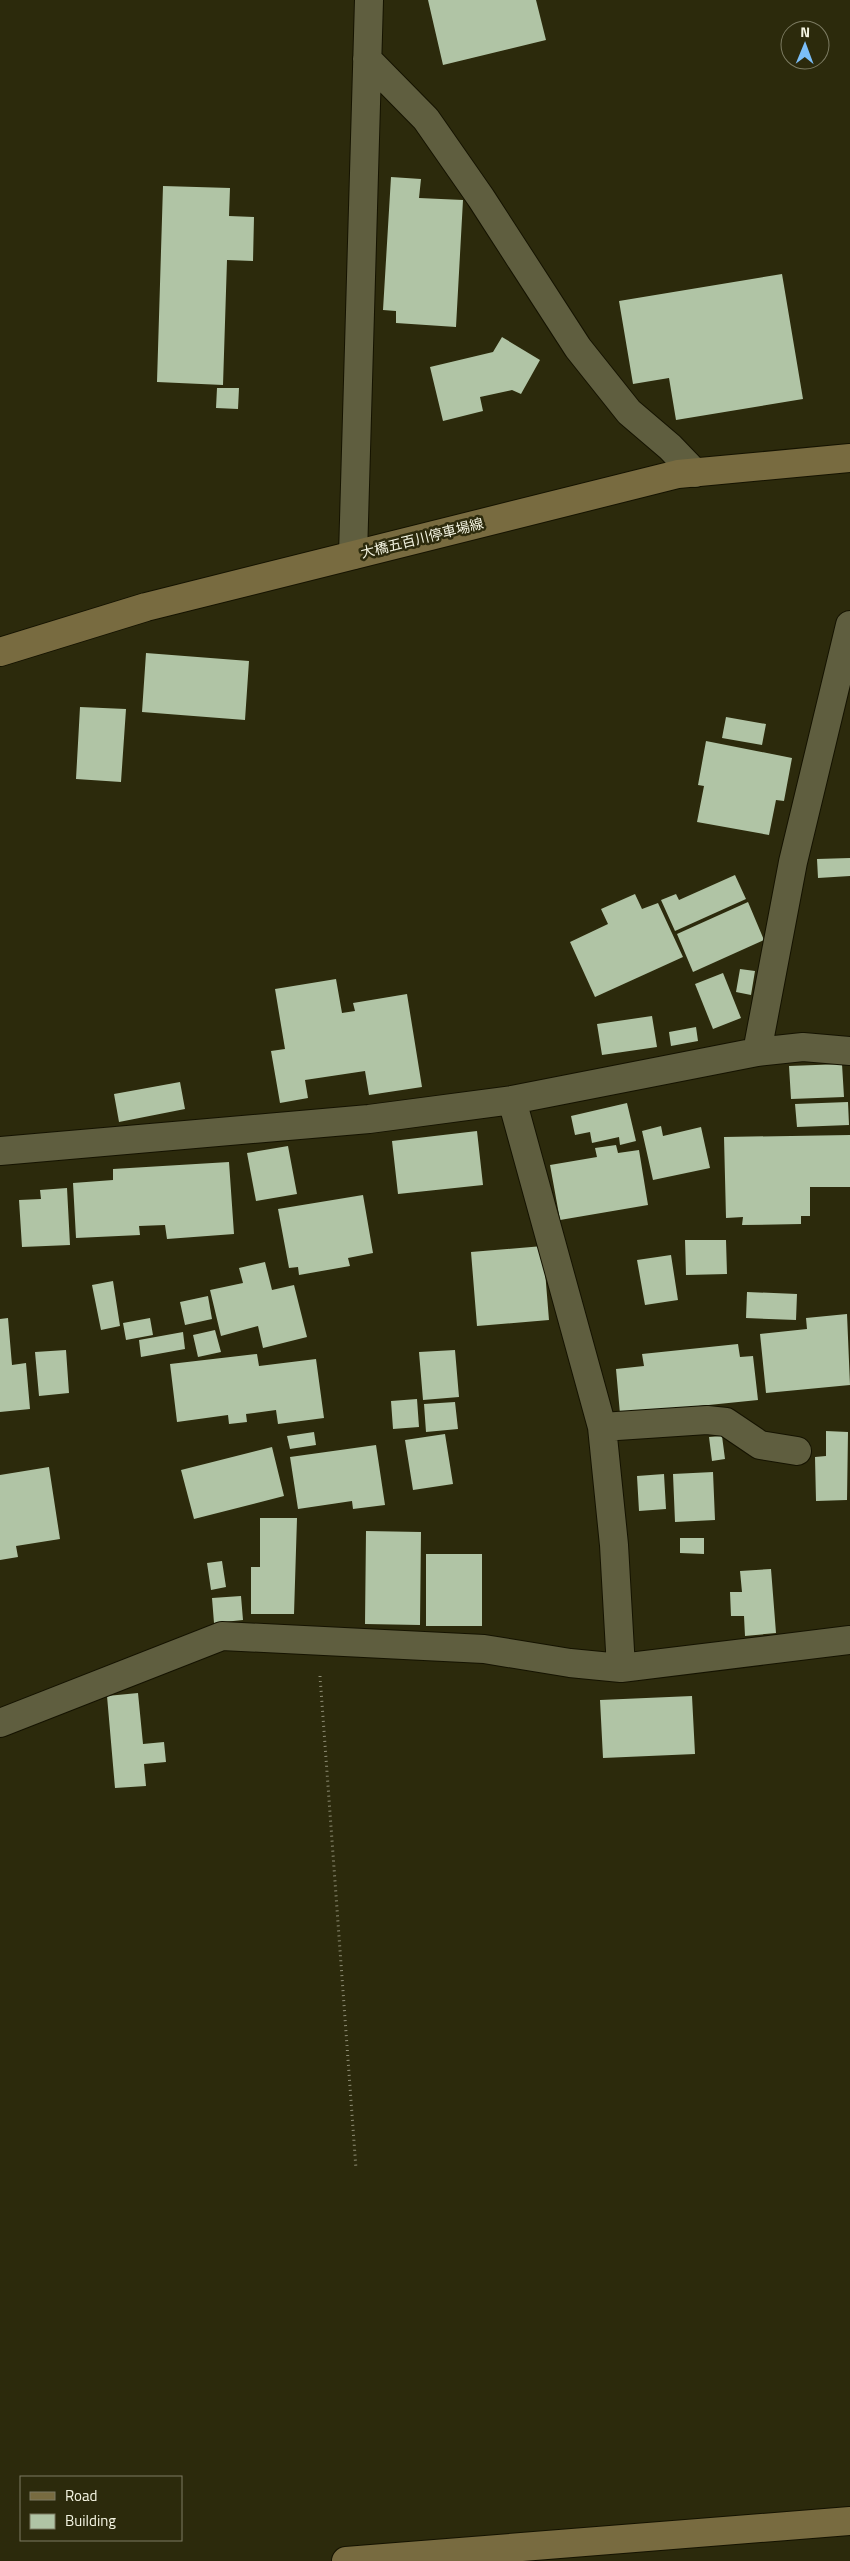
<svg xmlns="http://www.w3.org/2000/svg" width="850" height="2561" font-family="'Titillium Web','Noto Sans JP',sans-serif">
	<rect width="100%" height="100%" fill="#2c2a0c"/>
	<path fill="#b0c4a5" d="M428 0H536L546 40 443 65Z
		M391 177 421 179 419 198 463 200 456 327 396 323V311L383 310Z
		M163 186 230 188 229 216 254 217 253 261 227 260 223 385 157 382Z
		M782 274 803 399 676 420 669 378 633 384 619 301Z
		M502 337 540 360 521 394 512 390 480 397 483 411 443 421 430 367 493 352Z
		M217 388H239L238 409 216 408Z
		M146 653 249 661 245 720 142 712Z
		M80 707 126 709 121 782 76 779Z
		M726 717 766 724 762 745 722 738Z
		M706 741 792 758 784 801 776 800 769 835 697 822 704 786 698 785Z
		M850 858V876L818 878 817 859Z
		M735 875 746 899 675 931 661 900 676 894 679 900Z
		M635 894 642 909 658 903 683 957 595 997 570 942 608 924 601 909Z
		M748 902 764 940 693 972 677 934Z
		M740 969 755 971 751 995 736 992Z
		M723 973 741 1018 713 1029 695 984Z
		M336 979 342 1013 355 1011 353 1003 407 994 422 1087 369 1095 365 1071 305 1080 308 1098 280 1103 271 1051 285 1049 275 989Z
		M652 1016 657 1047 602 1055 597 1024Z
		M696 1027 698 1041 671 1046 669 1032Z
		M842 1064 844 1097 791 1099 789 1066Z
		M180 1082 185 1109 119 1122 114 1094Z
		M848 1102 849 1125 797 1127 795 1104Z
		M627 1103 636 1141 620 1145 619 1137 592 1143 590 1132 575 1135 571 1116Z
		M661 1126 663 1136 701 1127 710 1168 653 1180 642 1131Z
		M477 1131 483 1185 398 1194 392 1141Z
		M850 1135V1187H810V1216H801V1224L742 1225 743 1217 726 1218 724 1137Z
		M616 1145 618 1153 639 1150 648 1205 560 1220 550 1165 597 1157 595 1148Z
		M288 1146 297 1194 256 1201 247 1153Z
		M229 1162 234 1234 167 1239 165 1225 139 1226 140 1235 76 1238 73 1183 113 1180V1169Z
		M67 1188 70 1245 22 1247 19 1200 41 1199 40 1190Z
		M363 1195 373 1253 348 1258 350 1266 299 1275 298 1267 289 1268 278 1209Z
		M685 1240H726L727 1274 686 1275Z
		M543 1246 549 1320 477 1326 471 1252Z
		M671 1255 678 1300 645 1305 637 1260Z
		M265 1262 272 1290 294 1285 307 1337 263 1348 258 1326 221 1336 210 1290 243 1283 239 1268Z
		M113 1281 120 1326 101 1330 92 1285Z
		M747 1292 797 1294 796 1320 746 1318Z
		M208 1296 212 1319 185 1325 180 1302Z
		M847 1314 850 1385 766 1393 760 1334 807 1329 806 1318Z
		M8 1318 12 1365 26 1363 30 1409 0 1412V1319Z
		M150 1318 153 1335 126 1340 123 1323Z
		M215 1330 221 1352 198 1357 193 1335Z
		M183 1332 185 1349 141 1357 139 1340Z
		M738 1344 740 1357 753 1356 758 1400 620 1414 616 1369 644 1366 642 1354Z
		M66 1350 69 1393 39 1396 35 1352Z
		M455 1350 459 1397 423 1400 419 1352Z
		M257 1354 259 1366 316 1359 324 1418 278 1424 276 1410 246 1414 247 1422 229 1424 228 1415 177 1422 170 1364Z
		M417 1399 419 1427 393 1429 391 1401Z
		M455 1402 458 1429 426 1432 424 1404Z
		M826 1431 848 1432 847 1500 816 1501 815 1457 826 1456Z
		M314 1432 316 1445 290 1449 287 1436Z
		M445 1434 453 1484 413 1490 405 1440Z
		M722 1436 725 1459 712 1461 709 1437Z
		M376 1445 385 1505 353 1509 352 1501 298 1509 290 1457Z
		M272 1447 284 1496 194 1519 181 1470Z
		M49 1467 60 1539 16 1546 18 1557 0 1560V1475Z
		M713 1472 715 1520 675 1522 673 1474Z
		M664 1474 666 1509 639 1511 637 1476Z
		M260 1518H297L294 1614H251V1567H260Z
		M366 1531 421 1532 420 1625 365 1624Z
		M680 1538H704V1554L680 1553Z
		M426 1554H482V1626H426Z
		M222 1561 226 1587 211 1590 207 1563Z
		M771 1569 776 1633 745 1636 744 1616H731L730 1592H742L740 1571Z
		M241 1596 243 1620 214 1623 212 1598Z
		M138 1693 143 1744 164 1742 166 1762 144 1764 146 1786 115 1788 107 1696Z
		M692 1696 695 1754 603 1758 600 1700Z"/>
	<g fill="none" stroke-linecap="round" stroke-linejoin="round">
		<defs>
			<path id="street" d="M367 59 426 119 481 198 578 348 629 412 670 447 695 473
				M353 555 369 0
				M757 1052 803 1047 850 1051
				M512 1100 602 1427 614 1545 621 1668
				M0 1151 369 1119 512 1100 757 1052 793 862 850 625
				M602 1427 707 1420 726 1422 760 1445 797 1451
				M0 1723 222 1636 484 1649 570 1663 621 1668 850 1640"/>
			<path id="secondary" d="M0 652 146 607 678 474 850 458
				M346 2561 850 2521"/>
		</defs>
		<use href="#street" stroke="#151300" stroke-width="30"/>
		<use href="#secondary" stroke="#151300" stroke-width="30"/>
		<path stroke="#8f8e75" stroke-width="3" stroke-dasharray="1 4" stroke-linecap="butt" d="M320 1676 356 2169"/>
		<use href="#street" stroke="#5f5e3f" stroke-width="28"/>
		<use href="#secondary" stroke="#786b40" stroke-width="28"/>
	</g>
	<g text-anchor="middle" stroke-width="5" stroke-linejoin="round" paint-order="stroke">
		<g font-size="14" fill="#f4f4e2" stroke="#2c2a0c">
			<text transform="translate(422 538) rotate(-14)" y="5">大橋五百川停車場線</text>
		</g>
	</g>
	<rect x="20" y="2476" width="162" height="65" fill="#2c2a0c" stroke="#7c7b62"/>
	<rect x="30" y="2492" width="25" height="8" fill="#786b40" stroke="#7c7b62"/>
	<text x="65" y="2501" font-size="15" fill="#f4f4e2">Road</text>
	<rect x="30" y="2514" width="25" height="15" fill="#b0c4a5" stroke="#7c7b62"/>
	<text x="65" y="2526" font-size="15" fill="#f4f4e2">Building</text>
	<g transform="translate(805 45) rotate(1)"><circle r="24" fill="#2c2a0c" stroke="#7c7b62"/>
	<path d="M0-4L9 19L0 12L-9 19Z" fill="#7bbef8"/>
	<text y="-8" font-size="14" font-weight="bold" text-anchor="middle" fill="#f4f4e2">N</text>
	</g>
</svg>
